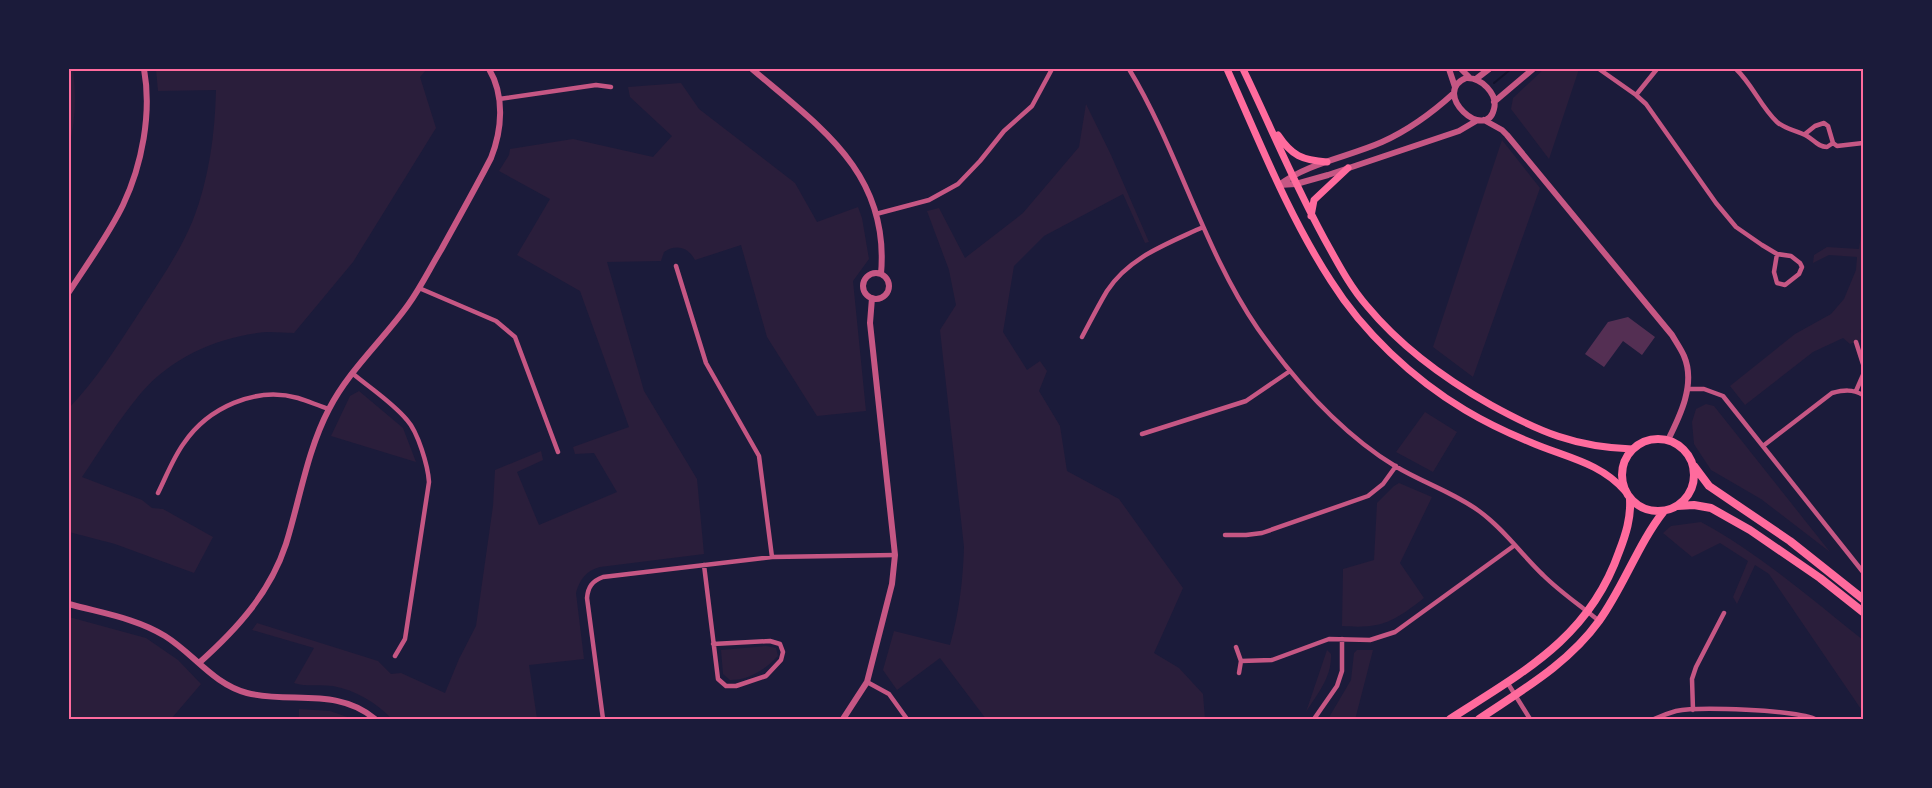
<svg xmlns="http://www.w3.org/2000/svg" width="1932" height="788" font-family="Lora,serif">
	<rect width="100%" height="100%" fill="#1b1b3a"/>
	<path fill="#2a1e3b" d="M69 69H73C76 95 76 120 69 146Z
		M156 69H427L420 77 436 128 353 262 294 333C282 333 269 331 257 333 213 339 170 359 141 393 119 419 101 449 82 477L142 500 152 508 163 509 213 537 194 573 115 544 69 532V408C96 380 116 348 137 316 157 285 179 254 193 220 209 179 215 134 216 90L158 91Z
		M1544 69H1579L1549 159 1511 109 1513 98Z
		M681 83 699 109 795 183 817 222 858 207 862 218 869 259 853 281 866 411 817 416 767 337 741 245 695 260C688 247 676 244 664 252L661 261 607 262 644 391 697 479 704 554 600 567C587 570 579 580 576 593L584 659 529 665 537 719H392C377 703 355 690 333 686 320 684 306 687 294 683L314 648 252 630 257 623 378 661 391 674 401 673 445 693 459 659 476 626 493 506 495 470 541 451 543 460 517 472 539 525 617 492 594 453 575 454 573 447 629 427 580 291 517 255 550 199 499 171 509 155 510 149 573 139 653 157 672 136 630 97 628 87Z
		M1086 104 1111 155 1149 242 1145 243 1123 194 1044 236 1014 266 1003 332 1027 370 1040 361 1047 371 1039 391 1060 426 1067 471 1119 499 1183 588 1154 653 1179 668 1203 694 1205 719H986L940 658 897 690 883 670 894 631 950 645C959 613 963 581 964 547L940 330 956 305 949 270 927 211 939 208 965 258 1023 213 1079 147Z
		M1502 140 1540 188 1473 377 1433 347Z
		M1863 221V325L1860 331 1863 339 1850 344 1843 338 1813 352 1745 405 1730 386 1795 334 1831 314 1844 299 1856 270 1857 257 1829 255 1813 263 1814 255 1827 247 1859 249Z
		M359 391 403 428 416 462 331 436 350 396Z
		M1706 404 1714 406 1830 552 1761 499 1711 470 1694 444 1692 422 1696 409Z
		M1425 412 1457 432 1433 472 1396 452Z
		M1399 483 1432 497 1400 563 1424 598C1393 622 1382 629 1342 626L1343 569 1374 560 1377 503 1394 486Z
		M1701 522C1760 554 1810 598 1863 640V712L1769 574 1755 565 1737 604 1733 597 1748 561 1720 543 1692 557 1663 533 1671 526Z
		M69 617 146 638 178 660 201 684 171 719H69Z
		M766 646 776 648 778 656C764 670 750 680 730 680L723 674 721 650Z
		M1327 650 1331 654C1332 677 1318 693 1306 712Z
		M1357 650H1373L1356 716 1355 719H1328L1351 680 1354 653Z
		M299 709 330 711 353 719H299Z"/>
	<g fill="none" stroke-linecap="round" stroke-linejoin="round">
		<path stroke="#12122b" stroke-width="2" d="M1494 83 1511 69"/>
	</g>
	<path fill="#542f53" d="M1628 317 1655 337 1642 355 1623 341 1604 367 1585 354 1608 322Z"/>
	<g fill="none" stroke-linecap="round" stroke-linejoin="round">
		<path stroke="#c65784" stroke-width="4.5" d="M1129 69C1179 152 1203 249 1258 329 1295 381 1341 433 1395 466 1423 483 1453 492 1479 511 1504 529 1521 554 1543 575 1560 592 1581 606 1599 621
			M1599 69 1636 95 1646 104 1716 203 1736 227 1762 245 1777 254 1791 256 1800 263 1802 267 1799 274 1785 285 1777 283 1774 272 1777 254
			M1736 69C1752 84 1761 107 1777 122 1786 130 1797 130 1807 136 1814 140 1818 147 1827 147L1833 143 1828 126 1824 123 1815 126 1805 134
			M1636 95 1657 69
			M499 99 596 85 611 87
			M1833 143 1837 146 1863 143
			M876 214 929 200 958 184 980 161 1004 131 1032 106 1052 69
			M676 266 706 363 759 456 772 557
			M419 288 496 321 515 337 558 452
			M1082 337C1090 322 1098 306 1107 291 1129 257 1167 244 1203 227
			M1856 342 1863 364
			M352 373C370 388 392 402 407 420 418 432 428 466 429 482L405 639 395 656
			M1687 389H1704L1723 396 1863 572
			M1856 391 1863 375
			M1142 434 1246 401 1290 371
			M1763 446 1832 393C1844 390 1852 389 1863 395
			M158 493C166 477 173 458 184 443 208 408 255 386 298 398 308 401 319 406 329 409
			M1225 535H1246L1262 533 1368 496 1383 484 1396 466
			M704 565 718 679 726 686H736L766 676 781 660 783 652 780 644 770 641 713 644
			M1236 647 1241 661 1239 673
			M1241 661 1272 660 1329 639 1370 640 1395 632 1515 545
			M867 682 889 694 907 719
			M1507 682 1530 719
			M1693 710 1692 679 1696 667 1724 613
			M603 719 587 598C588 587 592 581 603 577L772 557 895 555
			M1314 719 1337 686 1342 671V639
			M1654 719C1661 716 1669 713 1676 711 1699 706 1794 710 1815 719"/>
		<path stroke="#c65784" stroke-width="6" d="M752 69C820 127 890 173 881 274
			M1449 69 1455 87
			M1461 69 1469 77
			M1466 78C1481 77 1498 94 1494 109 1486 143 1430 93 1466 78Z
			M1476 79 1489 69
			M1494 102 1533 69
			M1484 120 1502 130 1507 135 1672 335C1676 342 1681 349 1684 356 1696 384 1680 416 1668 440
			M1279 185 1296 184 1328 175 1459 131 1476 121
			M1279 185C1308 163 1348 157 1382 142 1409 130 1432 113 1454 93
			M863 286a13 13 0 1 1 26 0a13 13 0 1 1-26 0Z
			M69 292C87 264 108 236 123 205 142 165 152 113 144 69
			M69 604C101 613 136 618 165 636 194 654 213 684 247 693 290 704 338 687 375 719
			M199 663C237 629 270 593 286 544 300 499 307 451 329 409 349 370 383 340 408 305 421 287 430 268 441 250 458 219 475 189 491 158 502 130 505 96 489 69
			M843 719 867 682 892 584 895 555 870 323 872 298"/>
		<path stroke="#ff6b9d" stroke-width="7" d="M1227 69C1259 140 1288 215 1331 281 1363 332 1413 379 1465 410 1485 422 1508 433 1530 442 1564 457 1600 462 1625 491
			M1243 69C1272 129 1297 191 1330 249 1341 269 1352 289 1367 306 1401 347 1445 379 1491 405 1540 432 1575 447 1632 449
			M1278 135C1292 156 1302 160 1327 162
			M1311 216 1314 200 1348 168"/>
		<path stroke="#ff6b9d" stroke-width="8" d="M1622 475a36 36 0 1 1 72 0a36 36 0 1 1-72 0Z
			M1694 466 1709 486 1790 541 1863 599
			M1677 506 1694 505 1711 508 1750 530 1820 578 1863 612
			M1450 719C1523 672 1589 638 1619 552 1626 534 1631 518 1630 499
			M1479 719C1522 690 1568 664 1599 621 1624 586 1638 544 1664 511"/>
	</g>
	<rect width="1932" height="788" fill="none" stroke="#1b1b3a" stroke-width="141"/>
	<rect x="70" y="70" width="1792" height="648" fill="none" stroke="#ff6b9d" stroke-width="2"/>
</svg>
